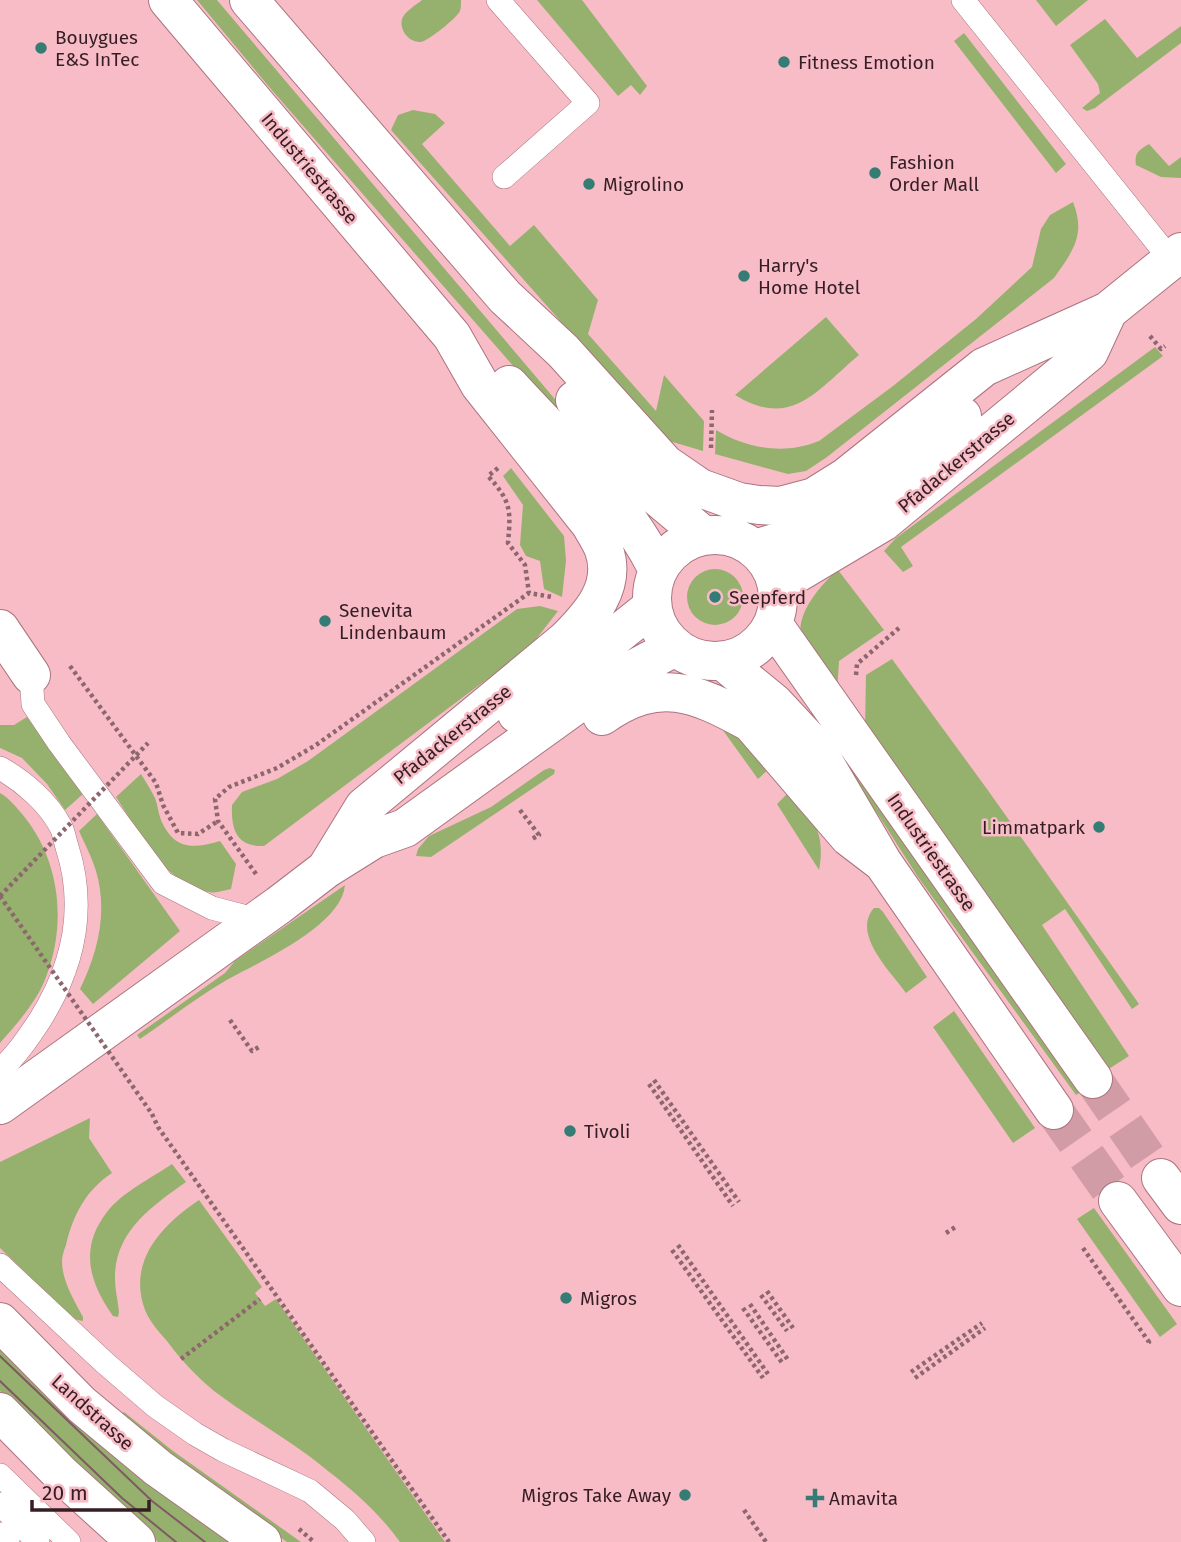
<svg xmlns="http://www.w3.org/2000/svg" width="1181" height="1542" font-family="'Fira Sans',sans-serif">
	<rect width="100%" height="100%" fill="#f8bcc7"/>
	<path fill="#96b16e" d="M197 0H217L598 450 557 416 270 88Z
		M422 0H461C461 3 461 9 460 11 457 18 428 41 421 42 409 43 399 30 402 19 404 12 416 5 422 0Z
		M537 0H582L647 86 640 95 631 85 618 96Z
		M1036 0H1088L1056 26Z
		M1105 19 1137 58 1181 26V43L1095 108 1087 111 1082 108 1100 93 1098 84 1070 45Z
		M964 33 1066 164 1056 173 954 41Z
		M413 110 435 114 445 123 422 144 510 246 534 225 598 300 588 334 656 411 664 375 704 421 703 451 666 440 391 130 398 115Z
		M1149 144 1169 166 1181 157V178L1161 177 1136 165C1134 153 1139 150 1149 144Z
		M1073 202C1086 235 1073 251 1054 278L827 457 806 471 788 474 715 454 716 430C748 449 784 455 819 441L893 386 976 319 1032 267 1041 229 1050 215Z
		M826 317 859 355C817 390 792 430 735 395Z
		M1155 347 1163 356 901 547 913 566 903 572 884 551 896 538Z
		M511 468 564 536 566 561 562 597 544 589 540 561 526 556 520 545 523 505 503 476Z
		M687 597a28 28 0 1 1 56 0a28 28 0 1 1-56 0Z
		M838 570 884 630 839 661 837 693C830 683 803 645 801 636 796 613 822 583 838 570Z
		M540 606 558 611 530 647 264 846C236 847 231 829 232 805L242 792 277 779 308 761 517 609Z
		M892 659 987 789 1139 1004 1132 1009 1065 909 1042 925 1129 1056 1104 1072 865 727 866 675Z
		M27 717 83 794 65 810 47 784 22 758 0 748V725H14Z
		M717 722 733 731 771 767 758 779Z
		M841 746 1085 1089 1076 1095 918 877 879 816 832 752Z
		M550 768 555 770 554 774 431 857 416 856 418 849 429 836 491 807 544 770Z
		M141 774C146 782 151 790 155 798 158 805 158 813 161 820 174 850 193 849 220 841L236 864 231 889C224 890 216 894 209 892 164 884 139 832 116 797Z
		M791 790C813 819 826 833 819 870L777 804Z
		M0 793C10 799 16 807 23 815 60 860 67 923 46 977 38 1000 16 1025 0 1043Z
		M97 814 180 931 93 1004 80 989C98 952 108 912 96 871 92 858 85 844 79 831Z
		M345 885C342 926 257 963 225 981 196 998 168 1020 140 1039L137 1035 225 973 235 961Z
		M874 908H879L883 912 927 977 906 993C891 972 851 934 874 908Z
		M954 1011 1035 1128 1013 1143 933 1027Z
		M90 1118 89 1138 112 1173C86 1190 73 1215 66 1245 64 1250 62 1256 62 1261 62 1281 74 1300 83 1317V1321L73 1319 0 1248V1162Z
		M172 1164 186 1182C152 1206 114 1232 115 1279 115 1290 118 1301 119 1312L118 1317 113 1316C89 1282 79 1248 107 1212 121 1193 153 1177 172 1164Z
		M199 1200 262 1287 255 1293 265 1306 276 1299 445 1542H400C381 1515 354 1491 328 1471 292 1441 251 1419 214 1391 197 1377 180 1359 167 1341 159 1332 150 1322 145 1310 127 1261 162 1225 199 1200Z
		M1094 1208 1177 1324 1160 1337 1077 1219Z
		M0 1341 240 1542H158L98 1489 0 1391Z
		M124 1412 173 1451 301 1542H287L117 1418Z"/>
	<g fill="none" stroke-linecap="round" stroke-linejoin="round">
		<path stroke="#d19ca6" stroke-width="38" stroke-dasharray="38 19" stroke-linecap="butt" d="M1093 1079 1161 1178
			M1054 1110 1118 1201"/>
		<defs>
			<path id="lane" d="M498 0 588 103 504 177
				M963 0 1171 260
				M31 675 33 704 59 743 163 883 212 908 258 920
				M0 768C23 781 48 802 61 827 64 833 65 841 67 847 87 909 73 967 40 1020 28 1038 16 1056 0 1070
				M0 1265 105 1363 155 1406 195 1434 223 1450 310 1491 345 1520 364 1542
				M0 1475 69 1542
				M0 1504 38 1542
				M0 1534 8 1542"/>
			<path id="street" d="M168 0 452 336 480 385 591 525C595 533 601 541 604 550 617 587 590 616 566 640L364 807 326 869
				M249 0 505 297 563 351 665 464 700 488 739 502 759 505 780 506 814 497 846 477 984 367 1108 311
				M1087 325 1108 311 1181 252
				M509 385C562 443 623 499 658 570
				M575 400 642 484 704 536
				M652 598a63 63 0 1 1 126 0a63 63 0 1 1-126 0Z
				M755 549C781 541 807 534 832 522 878 499 923 450 962 416
				M777 585 883 522 1089 352 1108 311
				M773 624 1093 1079
				M0 629 31 675
				M723 661 774 703 815 747 883 863 1054 1110
				M517 714 652 607
				M602 716C659 676 695 692 751 723L849 837 883 863
				M0 1105 279 905 326 869 374 839 405 828 602 686 675 647
				M1161 1178 1181 1205
				M1118 1201 1181 1287"/>
			<path id="primary" d="M0 1322 82 1405 158 1468 262 1542
				M0 1412 61 1474 136 1542"/>
		</defs>
		<use href="#lane" stroke="#ab747f" stroke-width="24"/>
		<use href="#street" stroke="#ab747f" stroke-width="40"/>
		<use href="#primary" stroke="#ab747f" stroke-width="40"/>
		<path stroke="#8d666e" stroke-width="4.5" stroke-dasharray="3.5 3.5" stroke-linecap="butt" d="M1150 336 1161 349 1165 346
			M711 448 712 410
			M498 468 488 476C511 501 511 510 508 543L525 565 529 593 552 597
			M70 666 156 783 163 805 178 833 198 834 218 821
			M856 675 857 664 899 628
			M520 810 539 835 532 839
			M256 874 218 821 215 799 229 787 277 768 316 745 529 593
			M230 1020 252 1051 259 1047
			M654 1080 739 1202
			M649 1084 733 1206
			M152 1114 158 1127 449 1542
			M946 1233 957 1226
			M678 1245 768 1374
			M1083 1248 1149 1342 1146 1344
			M672 1250 763 1378
			M767 1291 793 1328
			M761 1295 787 1331
			M750 1304 788 1360
			M743 1308 783 1364
			M181 1359 260 1299
			M911 1372 982 1323
			M915 1378 985 1328
			M744 1510 766 1542
			M299 1529 314 1542"/>
		<use href="#lane" stroke="#fff" stroke-width="23"/>
		<use href="#street" stroke="#fff" stroke-width="38"/>
		<use href="#primary" stroke="#fff" stroke-width="38"/>
		<path stroke="#7f5a62" stroke-width="2" d="M0 1356 152 1501 205 1542
			M0 1381 122 1498 176 1542"/>
		<path stroke="#8d666e" stroke-width="4.5" stroke-dasharray="3.5 3.5" stroke-linecap="butt" d="M0 896 152 1114
			M0 896 148 743"/>
	</g>
	<g fill="#357c75" stroke="#f8bcc7" stroke-width="2.5">
		<circle cx="41" cy="48" r="7"/>
		<circle cx="784" cy="62" r="7"/>
		<circle cx="875" cy="173" r="7"/>
		<circle cx="589" cy="184" r="7"/>
		<circle cx="744" cy="276" r="7"/>
		<circle cx="715" cy="597" r="7"/>
		<circle cx="325" cy="621" r="7"/>
		<circle cx="1099" cy="827" r="7"/>
		<circle cx="570" cy="1131" r="7"/>
		<circle cx="566" cy="1298" r="7"/>
		<circle cx="685" cy="1495" r="7"/>
		<path d="M811.5 1487.5h7v7h7v7h-7v7h-7v-7h-7v-7h7z"/>
	</g>
	<g text-anchor="middle" stroke-width="5" stroke-linejoin="round" paint-order="stroke">
		<g font-size="19" fill="#341e23" stroke="#f8bcc7" text-anchor="start">
			<text x="55" y="44">Bouygues<tspan x="55" dy="22">E&amp;S InTec</tspan></text>
			<text x="798" y="69">Fitness Emotion</text>
			<text x="889" y="169">Fashion<tspan x="889" dy="22">Order Mall</tspan></text>
			<text x="603" y="191">Migrolino</text>
			<text x="758" y="272">Harry's<tspan x="758" dy="22">Home Hotel</tspan></text>
			<text x="729" y="604">Seepferd</text>
			<text x="339" y="617">Senevita<tspan x="339" dy="22">Lindenbaum</tspan></text>
			<text x="1085" y="834" text-anchor="end">Limmatpark</text>
			<text x="584" y="1138">Tivoli</text>
			<text x="580" y="1305">Migros</text>
			<text x="671" y="1502" text-anchor="end">Migros Take Away</text>
			<text x="829" y="1505">Amavita</text>
		</g>
		<g font-size="19" fill="#341e23" stroke="#f8bcc7">
			<text transform="translate(310 168) rotate(50)" y="7">Industriestrasse</text>
			<text transform="translate(956 462) rotate(-40)" y="7">Pfadackerstrasse</text>
			<text transform="translate(452 734) rotate(-39)" y="7">Pfadackerstrasse</text>
			<text transform="translate(932 852) rotate(55)" y="7">Industriestrasse</text>
			<text transform="translate(93 1412) rotate(42)" y="7">Landstrasse</text>
		</g>
	</g>
	<path d="M32 1500v10h117v-10" fill="none" stroke="#341e23" stroke-width="3.5"/>
	<text x="42" y="1500" font-size="21" fill="#341e23" stroke="#f8bcc7" stroke-width="5" paint-order="stroke">20 m</text>
</svg>
